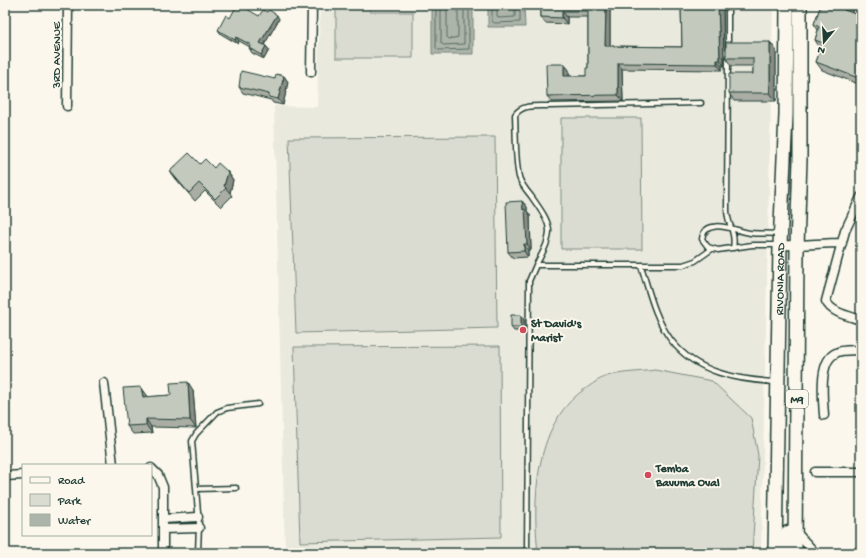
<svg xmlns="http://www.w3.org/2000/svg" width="866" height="558" font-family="'Gochi Hand',sans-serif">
	<rect width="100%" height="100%" fill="#fbf7ec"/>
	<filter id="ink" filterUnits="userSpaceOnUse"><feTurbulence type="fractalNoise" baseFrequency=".025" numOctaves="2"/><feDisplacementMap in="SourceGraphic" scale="8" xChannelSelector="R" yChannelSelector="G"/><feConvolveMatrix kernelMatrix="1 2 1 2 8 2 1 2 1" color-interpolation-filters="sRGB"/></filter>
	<g filter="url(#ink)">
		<path fill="#eae9de" d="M320 5H773L761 553H285L274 106 317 107Z"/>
		<path fill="#dbdcd1" stroke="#7d8c82" d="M336 5H370V12H413V58H336Z
			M561 118H641L642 249H561Z
			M495 137 497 328 296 333 289 138Z
			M500 346 501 537 300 542 294 347Z
			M655 370 712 381 751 418 758 455 752 553H538C532 497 535 420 588 387 594 383 600 378 607 376 622 372 640 372 655 370Z"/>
		<path fill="#adb4aa" stroke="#74847b" d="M432 5H473V54H432Z
			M488 5H524L525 27H488Z"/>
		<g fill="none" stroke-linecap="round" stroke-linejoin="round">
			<path stroke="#586d63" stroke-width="1" d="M436 5V48L438 50 469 49V5
				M441 5V43L443 45 464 44V5
				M447 5V37L449 39 458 37V5
				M492 5V21L494 23 520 22V5
				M497 5V16L499 18 515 17V5"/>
			<defs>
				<path id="service" d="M728 47V5
					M728 57 727 211C728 225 736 233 733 248
					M778 245H752L718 250 708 247 702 239C705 216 736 231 750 233 759 234 769 233 778 234
					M536 265C555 231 553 227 531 196 526 190 521 184 519 177 515 158 516 135 515 115 522 104 537 106 549 106L701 103
					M641 266C649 291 655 319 671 340 696 373 738 380 777 382
					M196 489 236 488
					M198 552 211 553
					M198 553 199 524 192 441 196 434 217 412 227 408 258 404
					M527 553 529 281 536 265H683L695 261 712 249"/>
				<path id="minor" d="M311 72 312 5
					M67 106 68 5
					M861 197 845 231 826 301C831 313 849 316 861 320
					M780 245C801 246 821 243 842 243
					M104 383 113 465
					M824 415C823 399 818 361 836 353 842 349 854 351 861 350
					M151 468 158 475 163 487V553
					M815 472H861
					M5 476 23 475
					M163 519 198 517
					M163 529 199 528
					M795 531 815 553"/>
				<g id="primary">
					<path id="s1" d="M775 553 780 245 786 115 787 5"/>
					<path d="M784 553 787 533 795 530"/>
					<path d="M795 553 797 246 800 160V5"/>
				</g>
			</defs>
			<use href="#service" stroke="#1f3d34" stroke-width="7"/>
			<use href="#minor" stroke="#1f3d34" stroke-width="11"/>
			<use href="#primary" stroke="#1f3d34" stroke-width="16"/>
			<use href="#service" stroke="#fbf7ec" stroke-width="4"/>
			<use href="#minor" stroke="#fbf7ec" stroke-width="8"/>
			<use href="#primary" stroke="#fbf7ec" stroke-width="13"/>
		</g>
		<path fill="#a9ada3" stroke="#1f3d34" d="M541 5H610V46L682 47 681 5H723L724 66H722V70L622 69 623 101 551 102 547 96 564 64 569 70V76H586L588 68V17H567V24L545 23 541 17Z
			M821 5H855L852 13 861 16V85L822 70 816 62 821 48H820L815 40 818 30 814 24Z
			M259 16 279 19 264 45 266 46 269 50 264 59 252 53 249 48 250 47 239 41 238 44 221 34 218 30 230 18Z
			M770 42 776 50V101H734L729 93 753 74V66H731L726 58Z
			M284 76 288 82 283 105 273 103 271 100 243 93 239 87 275 79Z
			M200 164 228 172 233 180 230 193 232 196 221 207 205 191 195 201 176 179 170 171Z
			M522 201 527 207V211L530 215 531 250H528V257L513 258 508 252Z
			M524 319V331H514L511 327Z
			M193 390 196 428 151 427 152 433 133 434 127 426 147 395V397L171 395Z"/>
		<path fill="#898d85" stroke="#1f3d34" d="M606 5H610V52L605 46Z
			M718 5H723L724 66 720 60Z
			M846 5H855L850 18 844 10Z
			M562 11 567 17V24L562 18Z
			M277 15 279 19 263 47 260 43Z
			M236 37 239 41 238 44 235 40Z
			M770 42 776 50V101L770 93Z
			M266 46 269 50 264 59 261 55Z
			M717 60 722 66V70L717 64Z
			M618 63 622 69 623 101 618 95Z
			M564 64 569 70V83L564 76Z
			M284 76 288 82 283 105 278 99Z
			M228 172 233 180 230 193 224 186Z
			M522 201 527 207V211L530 215 531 250 527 244 523 210Z
			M524 244 528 250V257L524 251Z
			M521 315 524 319V331L521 327Z
			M188 382 193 390 196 428 190 420Z
			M141 387 147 395 149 405 143 397Z
			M146 419 151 427 152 433 146 425Z"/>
		<path fill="#c4c9be" stroke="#1f3d34" d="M237 5H240L259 16 263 10 267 12 269 10 277 15 260 43 266 46 261 55 249 48 251 45 236 37 235 40 218 30 226 15 230 18Z
			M541 5H606L605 46 682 47 681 5H718L720 60H717V64L618 63V95L547 96 546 64H564V76H586V68H588V11H562V18L541 17Z
			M821 5H846L844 10 861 16V79L816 62 823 43 815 40 819 27 814 24Z
			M726 42H770V93H729V74H753V58H726Z
			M241 71 275 79 276 74 284 76 278 99 269 97V94L239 87Z
			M189 153 200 164 205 159 214 168 218 163 228 172 224 186 226 188 215 199 199 183 189 193 170 171Z
			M522 201 523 210 525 209 527 244H524V251L508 252 506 202Z
			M511 315H521V327H511Z
			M188 382 190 420 146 419V425L127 426 123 388 141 387 143 397 171 395 170 383Z"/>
	</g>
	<g fill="#d1495b" stroke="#fbf7ec" stroke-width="1.5">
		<circle cx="523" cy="330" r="4"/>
		<circle cx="648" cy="475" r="4"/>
	</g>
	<g text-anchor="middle" stroke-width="4" stroke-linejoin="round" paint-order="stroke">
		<rect fill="#fbf7ec" stroke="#61756b" stroke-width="1" x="786" y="390" width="22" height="18" rx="3"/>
		<g font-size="11" font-weight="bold" fill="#1f3d34">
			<text x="797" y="403">M9</text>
		</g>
		<g font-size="12" fill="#1f3d34" stroke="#fbf7ec">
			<text transform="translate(56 55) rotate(-90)" y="4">3RD AVENUE</text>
			<text dy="4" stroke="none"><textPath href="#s1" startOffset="274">RIVONIA ROAD</textPath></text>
		</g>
		<g font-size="12" font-weight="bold" fill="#1f3d34" stroke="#fbf7ec" text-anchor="start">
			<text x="531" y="327">St David's<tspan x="531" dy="14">Marist</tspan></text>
			<text x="656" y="472">Temba<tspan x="656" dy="14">Bavuma Oval</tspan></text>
		</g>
	</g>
	<rect width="866" height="558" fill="none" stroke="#fbf7ec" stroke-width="20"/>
	<rect x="10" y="10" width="846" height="538" fill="none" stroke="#1f3d34" stroke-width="1.5" filter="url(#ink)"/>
	<rect x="22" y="464" width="130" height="72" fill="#fbf7ec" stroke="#a3ada2"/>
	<rect x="30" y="477" width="20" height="6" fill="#fbf7ec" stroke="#a3ada2"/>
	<text x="58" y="484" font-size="12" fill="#1f3d34">Road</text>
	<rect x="30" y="494" width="20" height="12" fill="#dbdcd1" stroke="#a3ada2"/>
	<text x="58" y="504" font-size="12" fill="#1f3d34">Park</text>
	<rect x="30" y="514" width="20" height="12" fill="#adb4aa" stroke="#a3ada2"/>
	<text x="58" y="524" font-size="12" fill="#1f3d34">Water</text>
	<g transform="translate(824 42) rotate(198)" stroke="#fbf7ec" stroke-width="3" paint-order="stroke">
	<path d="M0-3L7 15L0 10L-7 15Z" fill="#1f3d34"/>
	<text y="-6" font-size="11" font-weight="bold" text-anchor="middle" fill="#1f3d34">N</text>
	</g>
</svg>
